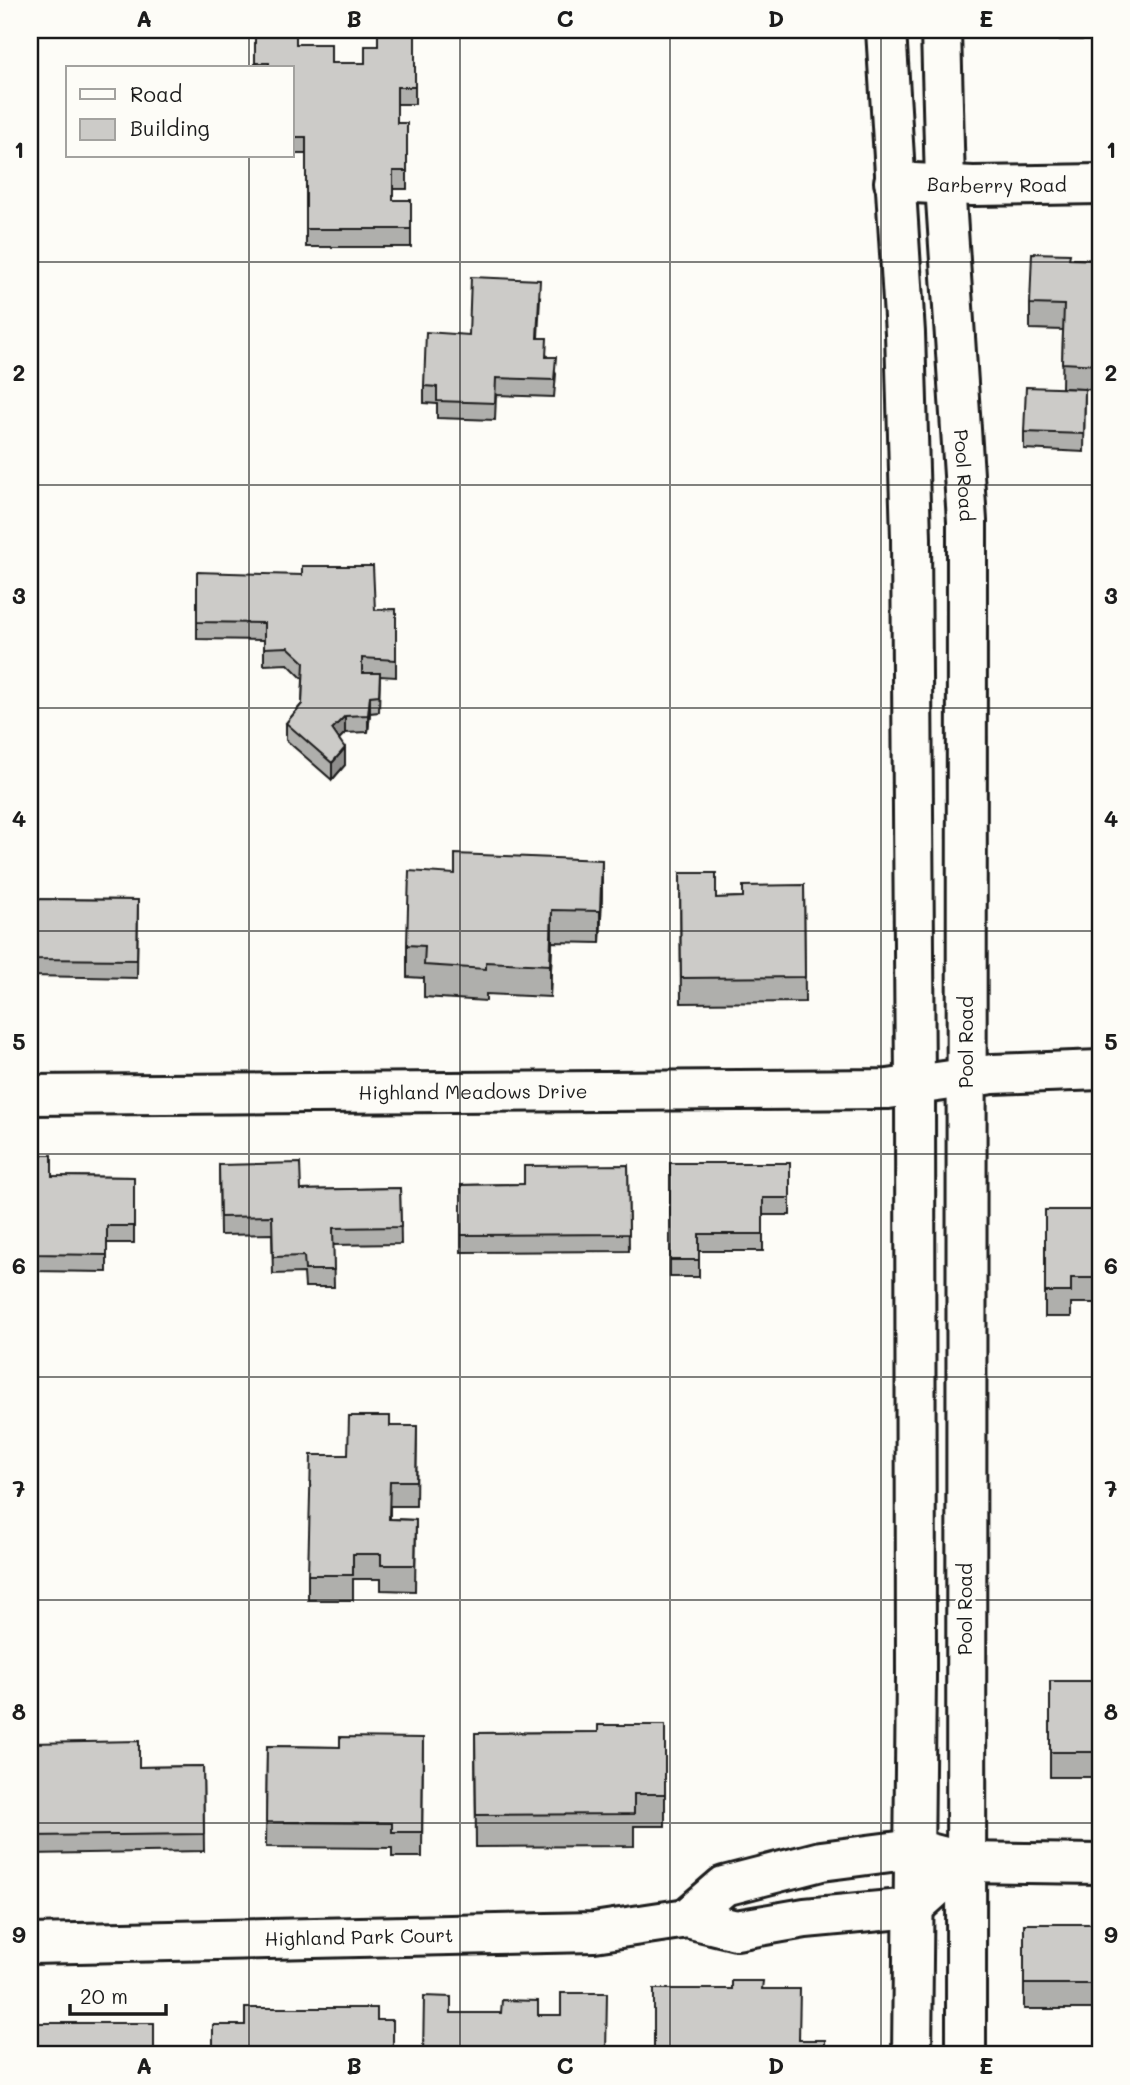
<svg xmlns="http://www.w3.org/2000/svg" width="1130" height="2085" font-family="Mali,sans-serif">
	<rect width="100%" height="100%" fill="#fdfcf7"/>
	<filter id="ink" filterUnits="userSpaceOnUse"><feTurbulence type="fractalNoise" baseFrequency=".0143" numOctaves="2"/><feDisplacementMap in="SourceGraphic" scale="14" xChannelSelector="R" yChannelSelector="G"/><feConvolveMatrix kernelMatrix="1 2 1 2 8 2 1 2 1" color-interpolation-filters="sRGB"/></filter>
	<g filter="url(#ink)">
		<g fill="none" stroke-linecap="round" stroke-linejoin="round">
			<defs>
				<g id="minor">
					<path id="s1" d="M894 182 973 186 1100 184"/>
					<path id="s2" d="M30 1095 888 1089 993 1074 1100 1070"/>
					<path d="M687 1918 724 1886 821 1861 914 1849 964 1862 1100 1864"/>
					<path id="s3" d="M30 1944 594 1932 687 1918 736 1930 805 1918 913 1908 964 1862"/>
				</g>
				<g id="secondary">
					<path d="M886 30 905 333 911 538 915 1085 916 1675 912 2055"/>
					<path id="s4" d="M941 30 945 184 967 521 966 2055"/>
				</g>
			</defs>
			<use href="#minor" stroke="#1c1c1c" stroke-width="44"/>
			<use href="#secondary" stroke="#1c1c1c" stroke-width="44"/>
			<use href="#minor" stroke="#fdfcf7" stroke-width="38"/>
			<use href="#secondary" stroke="#fdfcf7" stroke-width="38"/>
		</g>
		<path fill="#afafac" stroke="#1c1c1c" stroke-width="2" d="M255 30 296 44 331 63H365L378 46 415 34V104H397V123H407V189H393V200H411V247H306V154H292V68H255Z
			M1048 30H1100V40H1048Z
			M1070 259 1100 260V390L1062 388 1063 330 1030 329V304Z
			M540 297 538 338 556 374 554 397 496 395 495 420 437 418V404L424 403V386L469 335Z
			M1085 389 1084 452 1024 449V432Z
			M197 572 375 610 396 609V677L380 676 379 712 370 713 368 732 345 733 339 739 345 765 332 780 286 740V723L302 704 303 679 288 664 264 665V640L197 639Z
			M680 873 716 898 743 897 804 885 805 1002 681 1003Z
			M602 892 600 943 552 942 550 997 486 994V1001L424 997V978L407 977V945Z
			M30 899 138 900 137 978 30 976Z
			M30 1155 52 1176 134 1177V1243H107V1272L30 1271Z
			M670 1163H790V1215H763V1251H699V1277H670Z
			M219 1165 301 1190 400 1188 401 1244 333 1245 334 1287H305L304 1273 273 1274 272 1234 220 1235Z
			M628 1165 629 1251 461 1252V1185L524 1184Z
			M1045 1210H1100V1303H1071V1317H1045Z
			M390 1426H417L416 1506H390V1519L416 1520 415 1591 381 1590V1579H353V1600H308V1575L348 1455Z
			M1050 1681H1100V1777H1050Z
			M665 1725V1826H634V1846L476 1847 475 1733 598 1732Z
			M423 1738 422 1857H392V1848L266 1847 267 1746 340 1747Z
			M30 1743 139 1767 203 1766 204 1851 30 1854Z
			M1024 1924H1100V2009H1024Z"/>
		<path fill="#8f8e8c" stroke="#1c1c1c" stroke-width="2" d="M370 696V713L368 732V715Z
			M345 716V733L332 746V729Z
			M345 748V765L332 780V763Z
			M602 860V892L600 943V911Z
			M552 910V942L550 997V965Z"/>
		<path fill="#cccbc8" stroke="#1c1c1c" stroke-width="2" d="M255 30H296V44H331V63H365V46H378V34H415V87H397V123H407V171H393V200H411V229H306V137H292V68H269V63H255Z
			M1032 253 1070 254 1069 259 1100 260V365L1062 363 1064 305 1030 304Z
			M471 277 540 280 537 338H547L546 357H556L554 380 496 378 495 403 437 401V387L424 386 426 332 469 335Z
			M1026 387 1085 389 1084 434 1024 432Z
			M302 566H373L375 610 396 609V660L362 658V673H380L379 695 370 696 368 715 345 716 332 729 345 748 332 763 286 723 302 704 304 662 288 647 264 648V623L197 622V572L302 575Z
			M455 854 602 860 600 911 552 910 550 965 486 962V969L424 965 425 946 407 945 409 871 455 874Z
			M680 873H716V898L743 897V886L804 885 805 977 681 978Z
			M30 899 138 900 137 960 30 959Z
			M30 1155H52V1176L134 1177V1226H107V1255L30 1254Z
			M300 1163 301 1190 400 1188 401 1227 333 1228 334 1270H305L304 1256 273 1257 272 1216 220 1217 219 1165Z
			M670 1163H790V1198H763V1234H699V1260H670Z
			M628 1165 629 1234 461 1235V1185L524 1184V1166Z
			M1045 1210H1100V1278H1071V1292H1045Z
			M349 1416H390V1426H417L416 1481H390L389 1519 416 1520 415 1565H381V1554H353V1575H308L311 1455H348Z
			M1050 1681H1100V1752H1050Z
			M598 1725H665V1794H634V1814L476 1815 475 1733 598 1732Z
			M340 1737 423 1738 422 1832H392V1823L266 1822 267 1746 340 1747Z
			M139 1741V1767L203 1766 204 1834 30 1836V1743Z
			M1024 1924H1100V1984H1024Z
			M732 1981H763L762 1989H800L799 2040H825V2055H654V1989H732Z
			M561 1993H607L606 2055H423L424 1996 451 1997V2013H501L502 2000 538 2001V2015H561Z
			M245 2008H377V2020H393V2055H213V2025H245Z
			M30 2023H154V2055H30Z"/>
	</g>
	<path fill="none" stroke="#1c1c1c" stroke-width="2" stroke-opacity="0.55" d="M249 30V68M460 30V2055M670 30V2055M881 30V2055M249 156V2055M30 262H1100M30 485H1100M30 708H1100M30 931H1100M30 1154H1100M30 1377H1100M30 1600H1100M30 1823H1100"/>
	<g text-anchor="middle" stroke-width="7" stroke-linejoin="round" paint-order="stroke">
		<g font-size="19" fill="#1c1c1c" stroke="#fdfcf7">
			<text dy="7" stroke="none"><textPath href="#s1" startOffset="103">Barberry Road</textPath></text>
			<text dy="7" stroke="none"><textPath href="#s4" startOffset="446">Pool Road</textPath></text>
			<text transform="translate(966 1042) rotate(-90)" y="7">Pool Road</text>
			<text dy="7" stroke="none"><textPath href="#s2" startOffset="443">Highland Meadows Drive</textPath></text>
			<text transform="translate(965 1609) rotate(-90)" y="7">Pool Road</text>
			<text dy="7" stroke="none"><textPath href="#s3" startOffset="329">Highland Park Court</textPath></text>
		</g>
	</g>
	<rect width="1130" height="2085" fill="none" stroke="#fdfcf7" stroke-width="77"/>
	<rect x="66" y="66" width="228" height="91" fill="#fdfcf7" stroke="#a3a29f" stroke-width="2"/>
	<rect x="80" y="89" width="35" height="10" fill="#fdfcf7" stroke="#a3a29f" stroke-width="2"/>
	<text x="130" y="102" font-size="21" fill="#1c1c1c">Road</text>
	<rect x="80" y="119" width="35" height="21" fill="#cccbc8" stroke="#a3a29f" stroke-width="2"/>
	<text x="130" y="136" font-size="21" fill="#1c1c1c">Building</text>
	<path d="M70 2004v10h96v-10" fill="none" stroke="#1c1c1c" stroke-width="3.5"/>
	<text x="80" y="2004" font-size="21" fill="#1c1c1c" stroke="#fdfcf7" stroke-width="5" paint-order="stroke">20 m</text>
	<rect x="38" y="38" width="1054" height="2008" fill="none" stroke="#1c1c1c" stroke-width="2.5"/>
	<g font-size="23" text-anchor="middle" font-weight="bold" fill="#1c1c1c">
		<text x="144" y="27">A</text>
		<text x="354" y="27">B</text>
		<text x="565" y="27">C</text>
		<text x="776" y="27">D</text>
		<text x="986" y="27">E</text>
		<text x="19" y="158">1</text>
		<text x="1111" y="158">1</text>
		<text x="19" y="381">2</text>
		<text x="1111" y="381">2</text>
		<text x="19" y="604">3</text>
		<text x="1111" y="604">3</text>
		<text x="19" y="827">4</text>
		<text x="1111" y="827">4</text>
		<text x="19" y="1050">5</text>
		<text x="1111" y="1050">5</text>
		<text x="19" y="1274">6</text>
		<text x="1111" y="1274">6</text>
		<text x="19" y="1497">7</text>
		<text x="1111" y="1497">7</text>
		<text x="19" y="1720">8</text>
		<text x="1111" y="1720">8</text>
		<text x="19" y="1943">9</text>
		<text x="1111" y="1943">9</text>
		<text x="144" y="2074">A</text>
		<text x="354" y="2074">B</text>
		<text x="565" y="2074">C</text>
		<text x="776" y="2074">D</text>
		<text x="986" y="2074">E</text>
	</g>
</svg>
